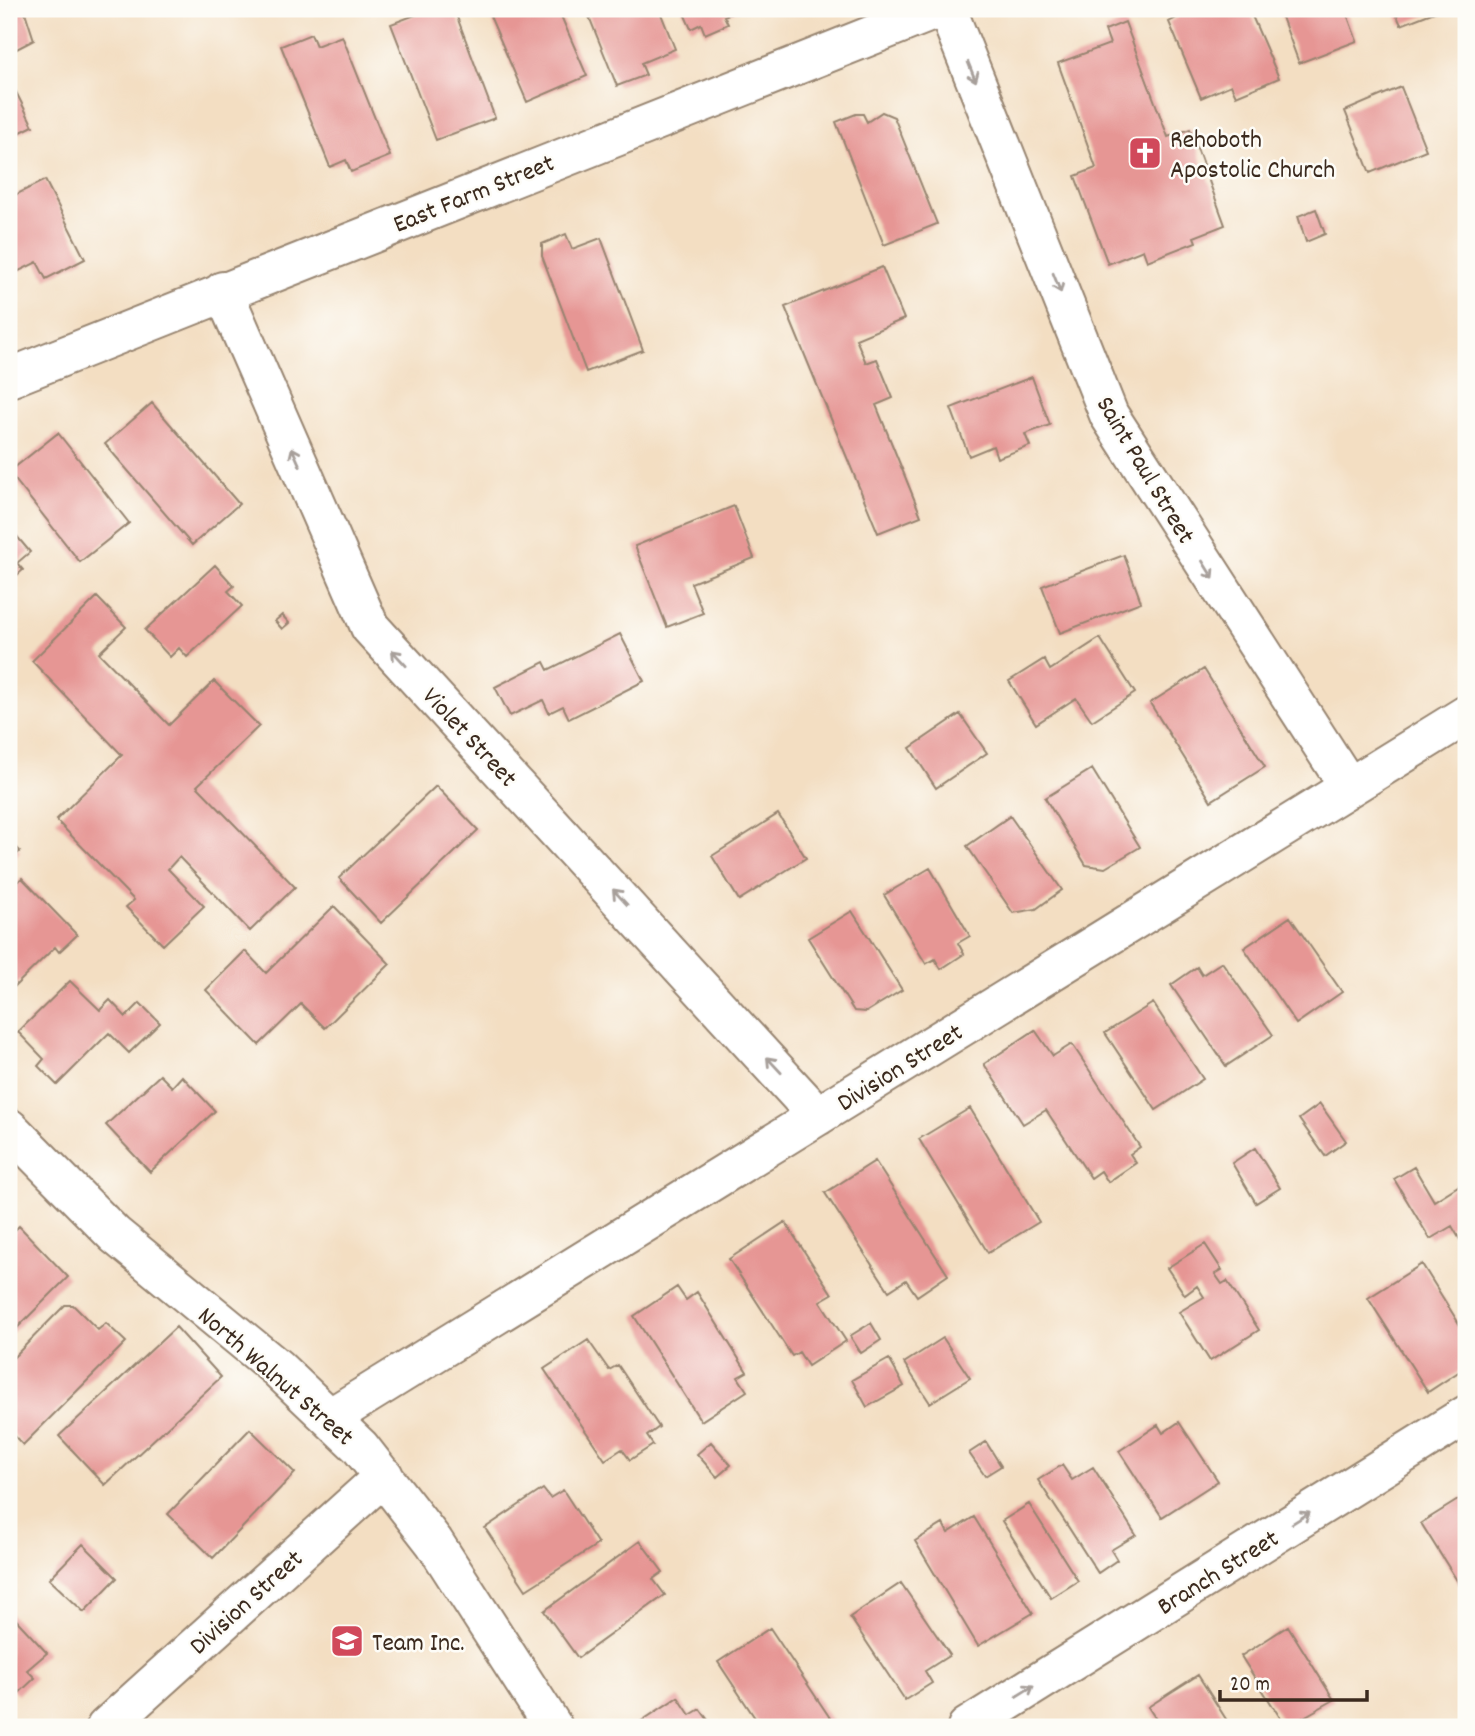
<svg xmlns="http://www.w3.org/2000/svg" width="1475" height="1736" font-family="Dekko,sans-serif">
	<rect width="100%" height="100%" fill="#fdfcf7"/>
	<filter id="ink" filterUnits="userSpaceOnUse"><feTurbulence type="fractalNoise" baseFrequency=".0143" numOctaves="2"/><feDisplacementMap in="SourceGraphic" scale="14" xChannelSelector="R" yChannelSelector="G"/><feConvolveMatrix kernelMatrix="1 2 1 2 8 2 1 2 1" color-interpolation-filters="sRGB"/></filter>
	<filter id="wash" filterUnits="userSpaceOnUse"><feTurbulence type="fractalNoise" baseFrequency=".00686" numOctaves="4" result="noise"/><feDisplacementMap in="SourceGraphic" scale="28" xChannelSelector="R" yChannelSelector="G"/><feGaussianBlur stdDeviation="1.57" result="paint"/><feColorMatrix in="noise" values="0 0 0 0 0 0 0 0 0 0 0 0 0 0 0 0 0 1.4 0 .05"/><feComposite in="paint" operator="in"/></filter>
	<g filter="url(#wash)">
		<rect width="100%" height="100%" fill="#f3dec2"/>
		<g id="blocks">
			<path fill="#e69694" d="M9 9H24L34 40 9 53Z
				M431 9H454L495 118 436 140 391 24Z
				M487 9H558L587 76 527 102Z
				M586 9H659L675 49 641 63 646 75 617 86Z
				M682 9H741L724 16 728 24 705 34 701 24 691 29Z
				M1174 9H1249L1279 78 1236 96 1231 85 1201 98 1169 22 1178 17Z
				M1279 9H1345L1357 41 1299 63Z
				M1394 9H1442L1401 25Z
				M1125 22 1168 137 1190 129 1225 225 1194 237 1196 242 1147 261 1143 250 1108 264 1075 176 1096 168 1058 63 1110 44 1105 30Z
				M311 34 316 46 342 36 390 156 351 172 346 160 330 167 281 46Z
				M9 78 33 126 9 138Z
				M1401 87 1426 150 1370 173 1345 111Z
				M882 112 894 117 937 224 884 245 836 122 856 114H863L867 122Z
				M45 180 85 259 46 279 37 262 9 276V198Z
				M1316 209 1325 234 1306 242 1298 216Z
				M566 234 572 249 601 238 643 350 586 372 542 256V244Z
				M882 267 904 319 856 339 866 363 877 359 893 398 876 405 921 516 878 533 785 307Z
				M1032 377 1050 425 1025 434 1030 446 997 458 993 446 969 456 951 408Z
				M152 403 239 504 192 545 105 444Z
				M58 433 129 523 80 562 9 472Z
				M734 506 754 558 691 583 703 613 667 627 635 546Z
				M9 527 30 552 17 563 23 570 9 582Z
				M1124 555 1141 602 1060 633 1042 586Z
				M215 565 234 586 228 591 242 606 187 657 179 648 170 657 145 630Z
				M97 597 126 627 99 653 169 725 214 681 259 726 197 786 295 887 250 931 179 857 168 869 204 906 163 945 126 907 134 900 56 820 122 755 32 661Z
				M282 615 289 623 282 629 275 621Z
				M620 634 644 681 569 719 563 706 549 713 543 700 510 716 495 687 544 662 548 670Z
				M1100 638 1135 693 1092 721 1076 698 1036 724 1009 681 1044 659 1050 670Z
				M1204 669 1265 767 1211 801 1150 703Z
				M960 714 987 753 936 788 910 748Z
				M1092 769 1140 847 1105 868 1086 865 1045 798Z
				M436 786 478 830 381 923 339 878Z
				M778 814 806 858 739 900 712 856Z
				M1010 816 1062 890 1036 909 1013 913 967 846Z
				M9 840 20 851 9 863Z
				M930 868 970 936 958 943 964 954 941 969 935 959 926 964 884 895Z
				M22 878 77 935 59 952 55 947 13 988 9 983V890Z
				M334 906 390 964 325 1028 301 1004 259 1045 206 990 245 951 266 973Z
				M852 911 902 990 866 1012 854 1011 808 938Z
				M1290 917 1342 992 1296 1024 1244 948Z
				M1222 962 1273 1035 1226 1066 1171 985 1197 967 1202 975Z
				M70 981 100 1010 110 1000 126 1017 140 1003 160 1023 129 1053 109 1033 57 1085 38 1066 44 1059 18 1032Z
				M1153 1003 1203 1079 1156 1110 1105 1033Z
				M1035 1030 1053 1056 1072 1044 1140 1147 1130 1154 1136 1163 1108 1182 1101 1171 1091 1178 1046 1110 1023 1124 984 1064Z
				M160 1075 172 1087 182 1076 215 1111 150 1172 106 1125Z
				M1320 1104 1346 1141 1325 1156 1299 1119Z
				M970 1108 1039 1222 988 1253 919 1139Z
				M1255 1148 1280 1188 1256 1203 1232 1163Z
				M875 1161 948 1275 917 1296 906 1280 889 1291 825 1193Z
				M1414 1167 1434 1201 1466 1181V1250L1452 1226 1430 1239 1394 1179Z
				M785 1222 832 1294 820 1301 846 1341 808 1366 799 1352 792 1356 729 1259Z
				M19 1226 68 1277 9 1336V1236Z
				M1205 1244 1222 1270 1215 1274 1222 1284 1227 1281 1259 1330 1210 1361 1179 1312 1204 1297 1197 1286 1185 1295 1167 1268Z
				M1422 1264 1466 1335V1367L1428 1392 1368 1298Z
				M677 1287 686 1300 697 1292 747 1372 738 1377 747 1391 701 1421 634 1316Z
				M65 1305H73L98 1330 106 1323 126 1342 23 1445 9 1430V1362Z
				M871 1323 881 1340 861 1353 850 1336Z
				M176 1327 221 1377 105 1485 59 1436Z
				M943 1338 970 1378 930 1403 904 1363Z
				M588 1340 609 1370 618 1365 659 1427 647 1436 653 1445 630 1460 622 1449 605 1460 544 1369Z
				M889 1359 904 1386 867 1407 852 1380Z
				M1179 1422 1218 1481 1162 1517 1119 1451 1158 1425 1163 1433Z
				M250 1429 295 1473 213 1558 168 1514Z
				M711 1442 731 1465 717 1477 697 1454Z
				M986 1442 1001 1466 985 1476 969 1453Z
				M1062 1465 1072 1480 1093 1467 1136 1535 1111 1550 1117 1560 1098 1573 1038 1480Z
				M543 1489 550 1498 563 1490 598 1544 526 1590 485 1528Z
				M1466 1495V1595L1421 1523Z
				M1029 1504 1078 1581 1051 1598 1002 1521Z
				M974 1517 1033 1613 978 1646 915 1541 943 1524 948 1533Z
				M640 1541 663 1572 653 1579 665 1595 578 1658 544 1611Z
				M83 1544 117 1578 84 1612 49 1579Z
				M901 1583 950 1655 925 1671 932 1683 905 1700 850 1617Z
				M9 1612 47 1653 27 1670 35 1678 18 1694 9 1687Z
				M1288 1626 1334 1700 1286 1727 1241 1656Z
				M770 1628 836 1727H761L718 1662Z
				M1198 1675 1231 1727H1161L1148 1707Z
				M678 1697 690 1715 700 1709 713 1727H639L637 1724Z"/>
		</g>
	</g>
	<g filter="url(#ink)">
		<use href="#blocks" fill-opacity="0" stroke="#978470" stroke-width="2"/>
		<g fill="none" stroke-linecap="round" stroke-linejoin="round">
			<defs>
				<path id="minor" d="M947 9 1109 415 1349 787
					M223 291 370 627 818 1116
					M9 1128 115 1235 277 1368 360 1447 434 1542 553 1727
					M331 1417 1466 715
					M106 1727 384 1476
					M967 1727 1466 1415"/>
				<path id="major" d="M9 378 938 9"/>
			</defs>
			<use href="#minor" stroke="#978470" stroke-width="42"/>
			<use href="#major" stroke="#978470" stroke-width="42"/>
			<use href="#minor" stroke="#fff" stroke-width="38"/>
			<use href="#major" stroke="#fff" stroke-width="38"/>
		</g>
		<defs><path id="oneway-shaft" d="M-6 0H5M1.5-3L5.5 0L1.5 3" fill="none" stroke-width="1.6" stroke-linecap="round" stroke-linejoin="round" transform="scale(1.75)"/></defs>
		<g stroke="#a79f9a">
			<use href="#oneway-shaft" transform="translate(972 72) rotate(68)"/>
			<use href="#oneway-shaft" transform="translate(1057 283) rotate(68)"/>
			<use href="#oneway-shaft" transform="translate(296 457) rotate(-114)"/>
			<use href="#oneway-shaft" transform="translate(1208 570) rotate(58)"/>
			<use href="#oneway-shaft" transform="translate(399 658) rotate(-133)"/>
			<use href="#oneway-shaft" transform="translate(620 897) rotate(-133)"/>
			<use href="#oneway-shaft" transform="translate(774 1065) rotate(-133)"/>
			<use href="#oneway-shaft" transform="translate(1301 1518) rotate(-32)"/>
			<use href="#oneway-shaft" transform="translate(1025 1691) rotate(-32)"/>
		</g>
	</g>
	<defs>
		<symbol id="church-square" viewBox="-11 -11 22 22"><rect x="-9" y="-9" width="18" height="18" rx="4" fill="#d1495b" stroke="#fdfcf7"/><path d="M-1.2-6h2.4v3.5h3.3v2.4h-3.3V6h-2.4V-.1h-3.3v-2.4h3.3Z" fill="#fff"/></symbol>
		<symbol id="school-square" viewBox="-11 -11 22 22"><rect x="-9" y="-9" width="18" height="18" rx="4" fill="#d1495b" stroke="#fdfcf7"/><path d="M0-5L7-2L0 1L-7-2ZM-4 1L0 2.5L4 1V4Q0 6-4 4Z" fill="#fff"/></symbol>
	</defs>
	<g fill-rule="evenodd">
		<use href="#church-square" x="1126" y="134" width="38" height="38"/>
		<use href="#school-square" x="328" y="1622" width="38" height="38"/>
	</g>
	<g text-anchor="middle" stroke-width="5" stroke-linejoin="round" paint-order="stroke">
		<g font-size="26" fill="#3b2a1e" stroke="#fdfcf7" text-anchor="start">
			<text x="1170" y="147">Rehoboth<tspan x="1170" dy="30">Apostolic Church</tspan></text>
			<text x="372" y="1650">Team Inc.</text>
		</g>
		<g font-size="26" fill="#3b2a1e" stroke="#fdfcf7">
			<text transform="translate(473 192) rotate(-22)" y="9">East Farm Street</text>
			<text transform="translate(1147 469) rotate(59)" y="9">Saint Paul Street</text>
			<text transform="translate(471 736) rotate(47)" y="9">Violet Street</text>
			<text transform="translate(899 1066) rotate(-32)" y="9">Division Street</text>
			<text transform="translate(277 1375) rotate(41)" y="9">North Walnut Street</text>
			<text transform="translate(1217 1571) rotate(-32)" y="9">Branch Street</text>
			<text transform="translate(245 1601) rotate(-42)" y="9">Division Street</text>
		</g>
	</g>
	<rect width="1475" height="1736" fill="none" stroke="#fdfcf7" stroke-width="35"/>
	<path d="M1220 1690v10h147v-10" fill="none" stroke="#3b2a1e" stroke-width="3.5"/>
	<text x="1230" y="1690" font-size="21" fill="#3b2a1e" stroke="#fdfcf7" stroke-width="5" paint-order="stroke">20 m</text>
</svg>
